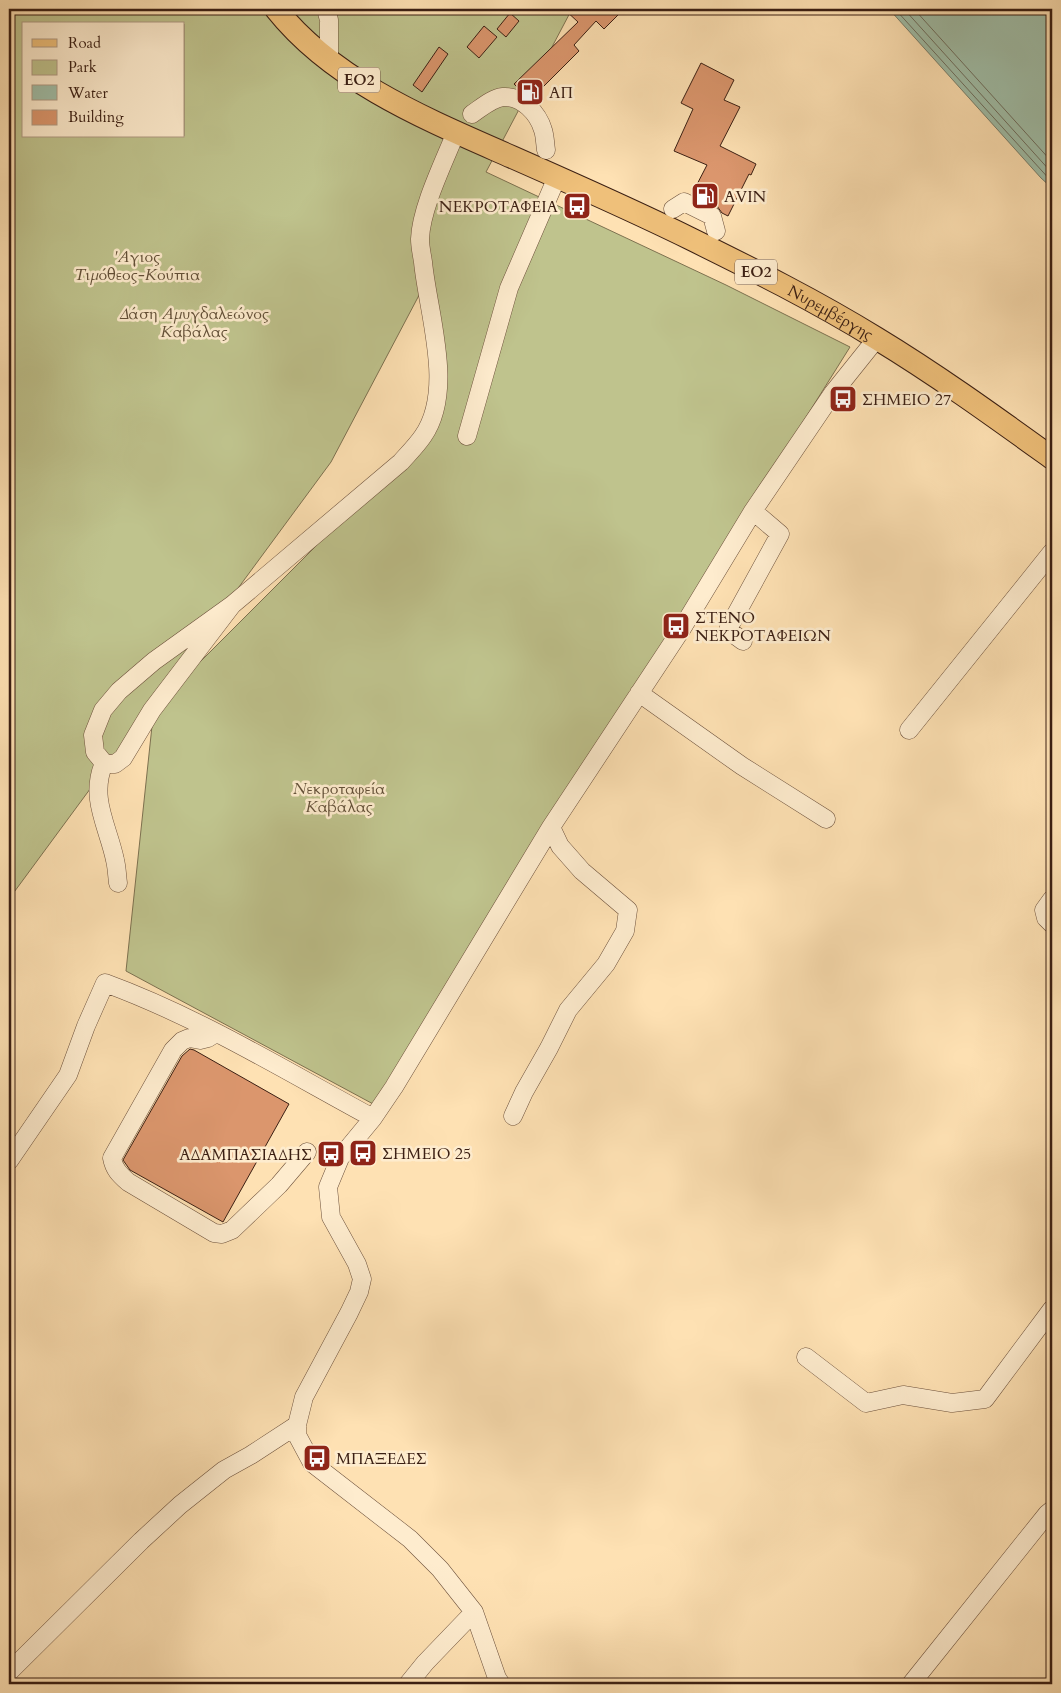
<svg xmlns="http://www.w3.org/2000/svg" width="1061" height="1693" font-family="Cardo,serif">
	<rect width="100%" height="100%" fill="#fee1b3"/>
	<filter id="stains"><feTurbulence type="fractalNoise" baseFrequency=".004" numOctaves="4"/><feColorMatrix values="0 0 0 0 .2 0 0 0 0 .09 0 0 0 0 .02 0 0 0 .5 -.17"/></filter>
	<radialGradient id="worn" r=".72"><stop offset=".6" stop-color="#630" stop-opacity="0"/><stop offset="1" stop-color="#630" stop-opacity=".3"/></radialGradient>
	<path fill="#bfc38d" stroke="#7d7150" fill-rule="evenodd" d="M9 9H572L486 172 726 285 850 347 375 1105 126 971 152 726 171 691 412 450 441 411 426 282 331 462 9 899ZM24 24H184V136H24Z"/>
	<path fill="#a0bea8" stroke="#787e6c" d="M889 9H1052V188L1041 178Z"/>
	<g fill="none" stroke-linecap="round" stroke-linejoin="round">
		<path stroke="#6e6e5e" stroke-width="1" d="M895 9 1052 182
			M904 9 1052 173
			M914 9 1052 162"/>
	</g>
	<path fill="#db966d" stroke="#3b1f13" d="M564 9H624L604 29 596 21 574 45 579 51 533 97 519 89 514 84 578 22Z
		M510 13 519 21 506 37 497 29Z
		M484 26 497 37 479 58 467 47Z
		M439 47 448 54 422 92 413 85Z
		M701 63 734 80 724 100 740 107 720 146 756 164 751 175 749 174 728 216 722 213 717 206 692 194 707 165 674 151 693 109 681 103Z
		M190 1049 194 1050 289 1104 223 1222 130 1170 123 1160 182 1056Z"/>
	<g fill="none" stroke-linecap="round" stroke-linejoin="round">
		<defs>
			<path id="minor" d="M326 9 329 20V60
				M472 114C481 108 492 98 503 97 522 96 538 113 543 130 545 136 545 143 546 150
				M673 209 684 202 712 216 716 231
				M467 436 509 288 557 177
				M232 605 154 661 119 691 103 710 93 735 95 752 104 763 115 764 123 758 152 710 232 605 401 462C408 454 417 445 423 436 455 390 428 314 423 262 422 255 420 247 420 239 421 208 444 162 456 132
				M743 641 732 633 729 627 780 534 753 511
				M639 693 742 766 826 819
				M909 730 1052 552
				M104 763C89 798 108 826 115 860 117 868 117 876 118 883
				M1052 899 1044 910 1046 918 1052 924
				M216 1033 208 1038 200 1040 189 1038 182 1041 173 1050 112 1158C114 1169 119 1174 128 1182L214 1233 222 1234 232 1230 279 1185 307 1152
				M513 1116 524 1092 549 1048 568 1010 606 964 625 931 628 910 582 871 560 846 551 827
				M9 1161 68 1075 86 1026 105 983C198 1017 286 1071 373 1118
				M806 1357 866 1403 903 1395 952 1403 985 1399 1052 1309
				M9 1672 141 1541 180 1505 224 1470 251 1455 297 1425
				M408 1684 425 1663 474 1612
				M501 1684 497 1678 474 1612 440 1569 410 1539 312 1463 297 1435V1425L304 1397 349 1313 359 1292 362 1279 357 1264 331 1217 328 1187 340 1158 373 1118 394 1087 551 827 681 630 753 511 833 393 877 338
				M911 1684 1047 1514 1052 1510"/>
			<g id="major">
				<path id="s1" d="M276 9C334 82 428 120 512 157 571 183 630 209 689 238 752 269 816 301 876 338 937 375 995 417 1052 458"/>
			</g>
		</defs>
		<use href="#minor" stroke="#6c503b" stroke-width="19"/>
		<use href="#major" stroke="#3b1f13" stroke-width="24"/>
		<use href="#minor" stroke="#feecce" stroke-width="18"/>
		<use href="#major" stroke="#efc07a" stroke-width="22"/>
	</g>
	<defs>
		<symbol id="fuel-square" viewBox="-11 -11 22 22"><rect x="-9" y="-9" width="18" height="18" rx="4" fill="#8f2418" stroke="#feecce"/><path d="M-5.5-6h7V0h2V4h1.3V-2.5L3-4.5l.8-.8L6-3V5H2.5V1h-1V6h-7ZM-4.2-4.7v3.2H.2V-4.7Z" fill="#fff"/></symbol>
		<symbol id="bus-square" viewBox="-11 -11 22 22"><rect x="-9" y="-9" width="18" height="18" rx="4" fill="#8f2418" stroke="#feecce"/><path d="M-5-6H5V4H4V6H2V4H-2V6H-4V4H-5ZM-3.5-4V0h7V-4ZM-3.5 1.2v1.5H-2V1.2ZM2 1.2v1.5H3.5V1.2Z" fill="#fff"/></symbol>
	</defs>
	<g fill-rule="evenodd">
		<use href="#fuel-square" x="514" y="76" width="32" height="32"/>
		<use href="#fuel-square" x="689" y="180" width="32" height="32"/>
		<use href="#bus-square" x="561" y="190" width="32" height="32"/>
		<use href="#bus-square" x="827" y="383" width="32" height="32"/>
		<use href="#bus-square" x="660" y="610" width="32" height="32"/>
		<use href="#bus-square" x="347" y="1137" width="32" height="32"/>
		<use href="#bus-square" x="315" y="1138" width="32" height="32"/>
		<use href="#bus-square" x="301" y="1442" width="32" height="32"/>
	</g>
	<g text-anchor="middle" stroke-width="5" stroke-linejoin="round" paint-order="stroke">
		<g fill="#feecce" stroke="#765c4b" stroke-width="1">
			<rect x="338" y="67.5" width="42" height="25" rx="4"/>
			<rect x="735" y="259.5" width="42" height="25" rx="4"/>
		</g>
		<g font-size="15" font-weight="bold" fill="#3b1f13">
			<text x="359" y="85">ΕΟ2</text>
			<text x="756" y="277">ΕΟ2</text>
		</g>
		<g font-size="16" fill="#3b1f13" stroke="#feecce" text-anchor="start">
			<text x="549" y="98">ΑΠ</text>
			<text x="724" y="202">AVIN</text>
			<text x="558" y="212" text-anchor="end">ΝΕΚΡΟΤΑΦΕΙΑ</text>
			<text x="862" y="405">ΣΗΜΕΙΟ 27</text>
			<text x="695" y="623">ΣΤΕΝΟ<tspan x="695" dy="18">ΝΕΚΡΟΤΑΦΕΙΩΝ</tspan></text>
			<text x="382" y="1159">ΣΗΜΕΙΟ 25</text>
			<text x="312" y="1160" text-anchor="end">ΑΔΑΜΠΑΣΙΑΔΗΣ</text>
			<text x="336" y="1464">ΜΠΑΞΕΔΕΣ</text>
		</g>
		<g font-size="16" font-style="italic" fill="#635038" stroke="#feecce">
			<text x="137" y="262">'Αγιος<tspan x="137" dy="18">Τιμόθεος-Κούπια</tspan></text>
			<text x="194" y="319">Δάση Αμυγδαλεώνος<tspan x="194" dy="18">Καβάλας</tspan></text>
			<text x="339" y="794">Νεκροταφεία<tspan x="339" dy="18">Καβάλας</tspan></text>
		</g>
		<g font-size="16" fill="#3b1f13" stroke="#feecce">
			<text dy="6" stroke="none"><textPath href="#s1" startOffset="636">Νυρεμβέργης</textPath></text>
		</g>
	</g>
	<rect width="1061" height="1693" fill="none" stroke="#fee1b3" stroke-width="30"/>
	<rect x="10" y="10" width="1041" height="1673" fill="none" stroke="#3b1f13" stroke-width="2.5"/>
	<rect x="15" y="15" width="1031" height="1663" fill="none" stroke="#3b1f13"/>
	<rect x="22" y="22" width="162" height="115" fill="#feecce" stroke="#b09a83"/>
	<rect x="32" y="39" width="25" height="8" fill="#efc07a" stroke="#b09a83"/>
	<text x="68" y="48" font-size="15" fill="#3b1f13">Road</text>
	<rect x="32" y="60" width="25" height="15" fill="#bfc38d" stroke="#b09a83"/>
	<text x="68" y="72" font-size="15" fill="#3b1f13">Park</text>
	<rect x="32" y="85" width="25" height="15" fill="#a0bea8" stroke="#b09a83"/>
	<text x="68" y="98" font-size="15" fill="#3b1f13">Water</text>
	<rect x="32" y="110" width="25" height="15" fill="#db966d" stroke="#b09a83"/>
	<text x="68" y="122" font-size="15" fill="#3b1f13">Building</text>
	<rect width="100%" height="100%" filter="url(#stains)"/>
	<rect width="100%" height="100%" fill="url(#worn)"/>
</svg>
